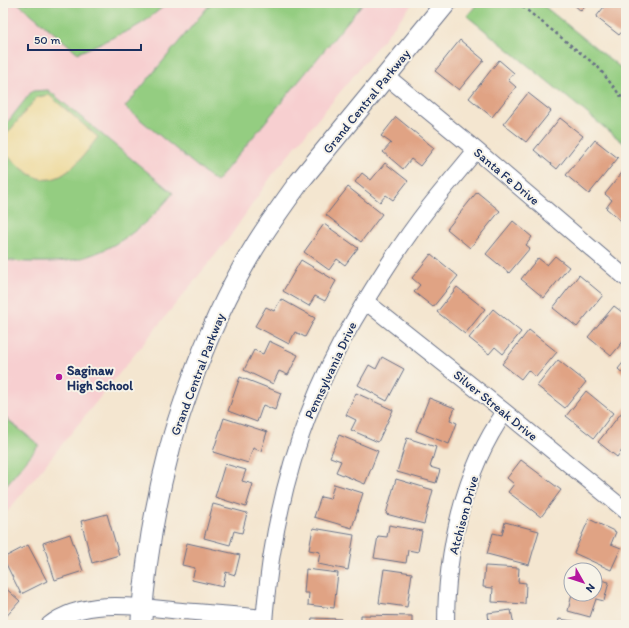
<svg xmlns="http://www.w3.org/2000/svg" width="629" height="628" font-family="Itim,sans-serif">
	<rect width="100%" height="100%" fill="#f7f3e8"/>
	<filter id="ink" filterUnits="userSpaceOnUse"><feTurbulence type="fractalNoise" baseFrequency=".025" numOctaves="2"/><feDisplacementMap in="SourceGraphic" scale="8" xChannelSelector="R" yChannelSelector="G"/><feConvolveMatrix kernelMatrix="1 2 1 2 8 2 1 2 1" color-interpolation-filters="sRGB"/></filter>
	<filter id="wash" filterUnits="userSpaceOnUse"><feTurbulence type="fractalNoise" baseFrequency=".012" numOctaves="4" result="noise"/><feDisplacementMap in="SourceGraphic" scale="16" xChannelSelector="R" yChannelSelector="G"/><feGaussianBlur stdDeviation="0.9" result="paint"/><feColorMatrix in="noise" values="0 0 0 0 0 0 0 0 0 0 0 0 0 0 0 0 0 1.4 0 .05"/><feComposite in="paint" operator="in"/></filter>
	<g filter="url(#wash)">
		<rect width="100%" height="100%" fill="#f4e6d0"/>
		<path fill="#f7cfd0" d="M3 3H413L273 174 229 238 3 517Z"/>
		<path fill="#94cd81" stroke="#587e70" d="M18 3H168L144 22 132 29 78 53Z
			M211 3H363L216 182 125 107Z
			M478 3H540L626 72V145L467 16Z
			M48 90 173 193C148 225 113 252 73 260 62 262 50 262 39 262 27 262 15 262 3 259V128L32 91Z
			M3 416 39 445 3 489Z"/>
		<path fill="#eeda9e" stroke="#84847e" d="M49 95 98 137C82 157 60 193 30 174 20 168 12 159 3 152V139L37 97Z"/>
		<g id="blocks">
			<path fill="#e0a384" d="M572 3H587L581 11Z
				M607 3H626V27L619 35 596 17Z
				M460 40 484 60 459 90 435 71Z
				M499 60 514 73 508 80 516 87 492 117 469 98Z
				M528 93 551 111 526 142 503 124Z
				M396 117 434 148 420 166 411 159 403 169 383 152 391 143 381 136Z
				M560 118 583 136 557 169 534 150Z
				M595 140 618 158 589 194 566 175Z
				M385 163 408 181 393 200 386 195 380 202 355 182 362 173 371 180Z
				M625 169 626 171V214L621 221 606 208 612 200 605 194Z
				M348 187 382 214 361 242 326 215Z
				M477 192 500 211 470 248 447 229Z
				M513 221 532 237 526 245 530 248 509 273 486 254Z
				M324 224 358 248 345 265 337 259 329 270 304 252Z
				M431 254 458 276 433 307 414 292 420 285 412 278Z
				M555 256 569 267 544 298 521 279 538 258 547 265Z
				M301 260 336 281 325 301 315 296 309 306 283 291Z
				M579 275 603 295 577 327 553 308Z
				M457 287 485 309 465 334 437 312Z
				M281 299 315 318 305 337 295 332 289 344 255 326 266 307 274 311Z
				M614 306 626 315V338L611 356 588 337Z
				M493 309 521 332 503 354 495 347 489 354 469 338Z
				M529 330 557 352 536 377 528 370 521 379 502 364Z
				M269 341 298 355 288 375 279 371 273 384 244 370 254 350 263 354Z
				M382 357 404 369 387 401 358 385 369 365 376 369Z
				M626 359V376L618 369Z
				M558 360 586 382 565 408 537 386Z
				M240 377 281 393 275 410 263 405 257 422 228 411Z
				M586 391 613 413 594 438 566 416Z
				M356 393 393 410 378 442 351 430 356 420 346 415Z
				M429 398 455 408 450 420 457 423 449 444 416 431Z
				M626 407V451L623 449 617 457 598 442Z
				M224 418 267 432 261 451 253 448 248 463 213 452Z
				M339 435 378 451 365 484 336 472 341 461 330 457Z
				M407 438 436 447 430 467 440 470 436 483 397 472Z
				M521 460 561 490 541 517 508 492 514 484 507 478Z
				M225 464 246 470 242 481 253 484 246 507 215 497Z
				M396 479 433 490 424 524 386 514Z
				M334 484 363 493 352 528 314 517 321 497 330 499Z
				M213 504 247 513 242 533 234 531 230 545 204 538Z
				M107 514 119 555 92 563 81 521Z
				M589 519 616 532 611 544 621 548 611 570 574 553Z
				M505 522 539 531 529 565 487 554 493 533 502 535Z
				M389 525 422 531 418 552 408 550 406 563 374 558 378 536 387 537Z
				M313 528 354 535 348 570 318 564 320 552 309 550Z
				M70 534 83 571 55 580 43 543Z
				M187 543 240 555 235 575 226 572 223 587 192 580 195 568 182 565Z
				M28 545 47 581 21 594 3 558Z
				M485 566 519 568 518 582 526 583 525 604 492 602 493 588 483 587Z
				M306 569 338 573 334 608 308 605 309 593H304Z
				M384 569 412 573 407 607 379 603Z
				M595 579 609 582 604 601 596 599 590 617 568 611 572 594H595Z
				M3 586 20 601 3 620Z
				M511 610 514 625H485V624L489 623 488 613Z
				M361 615 412 616V625H361Z
				M312 618 341 619V625H311Z
				M559 619 592 624V625H558Z"/>
		</g>
	</g>
	<g filter="url(#ink)">
		<use href="#blocks" fill-opacity="0" stroke="#676f86" stroke-width="1"/>
		<g fill="none" stroke-linecap="round" stroke-linejoin="round">
			<defs>
				<path id="minor" d="M386 76 476 150 626 278
					M365 301 505 412 626 511
					M49 625C85 597 140 607 182 611 209 613 237 615 264 618
					M264 625C265 603 268 581 271 559 284 475 311 392 354 320 377 281 402 242 430 206 445 187 461 169 476 150
					M446 625C446 553 463 471 505 412"/>
				<path id="tertiary" d="M141 625C145 567 154 508 169 452 174 430 182 409 189 388 206 340 227 292 254 248 268 225 284 203 300 181L446 3"/>
			</defs>
			<use href="#minor" stroke="#676f86" stroke-width="18"/>
			<use href="#tertiary" stroke="#676f86" stroke-width="22"/>
			<path stroke="#676f86" stroke-width="2.5" stroke-dasharray="3 3" stroke-linecap="butt" d="M518 3 598 67 626 103"/>
			<use href="#minor" stroke="#fff" stroke-width="16"/>
			<use href="#tertiary" stroke="#fff" stroke-width="20"/>
		</g>
	</g>
	<circle fill="#b5179e" stroke="#f7f3e8" stroke-width="1.5" cx="59" cy="377" r="4"/>
	<g text-anchor="middle" stroke-width="4" stroke-linejoin="round" paint-order="stroke">
		<g font-size="13" fill="#1b2f5e" stroke="#f7f3e8">
			<text transform="translate(366 101) rotate(-51)" y="5">Grand Central Parkway</text>
			<text transform="translate(507 176) rotate(40)" y="5">Santa Fe Drive</text>
			<text transform="translate(330 370) rotate(-65)" y="5">Pennsylvania Drive</text>
			<text transform="translate(197 374) rotate(-69)" y="5">Grand Central Parkway</text>
			<text transform="translate(496 405) rotate(39)" y="5">Silver Streak Drive</text>
			<text transform="translate(463 515) rotate(-75)" y="5">Atchison Drive</text>
		</g>
		<g font-size="13" font-weight="bold" fill="#1b2f5e" stroke="#f7f3e8" text-anchor="start">
			<text x="67" y="375">Saginaw<tspan x="67" dy="15">High School</tspan></text>
		</g>
	</g>
	<rect width="629" height="628" fill="none" stroke="#f7f3e8" stroke-width="16"/>
	<g transform="translate(583 582) rotate(129)"><circle r="19" fill="#f7f3e8" stroke="#9fa5b1"/>
	<path d="M0-3L7 15L0 10L-7 15Z" fill="#b5179e"/>
	<text y="-6" font-size="11" font-weight="bold" text-anchor="middle" fill="#1b2f5e">N</text>
	</g>
	<path d="M28 44v6h113v-6" fill="none" stroke="#1b2f5e" stroke-width="2"/>
	<text x="34" y="44" font-size="12" fill="#1b2f5e" stroke="#f7f3e8" stroke-width="3" paint-order="stroke">50 m</text>
</svg>
